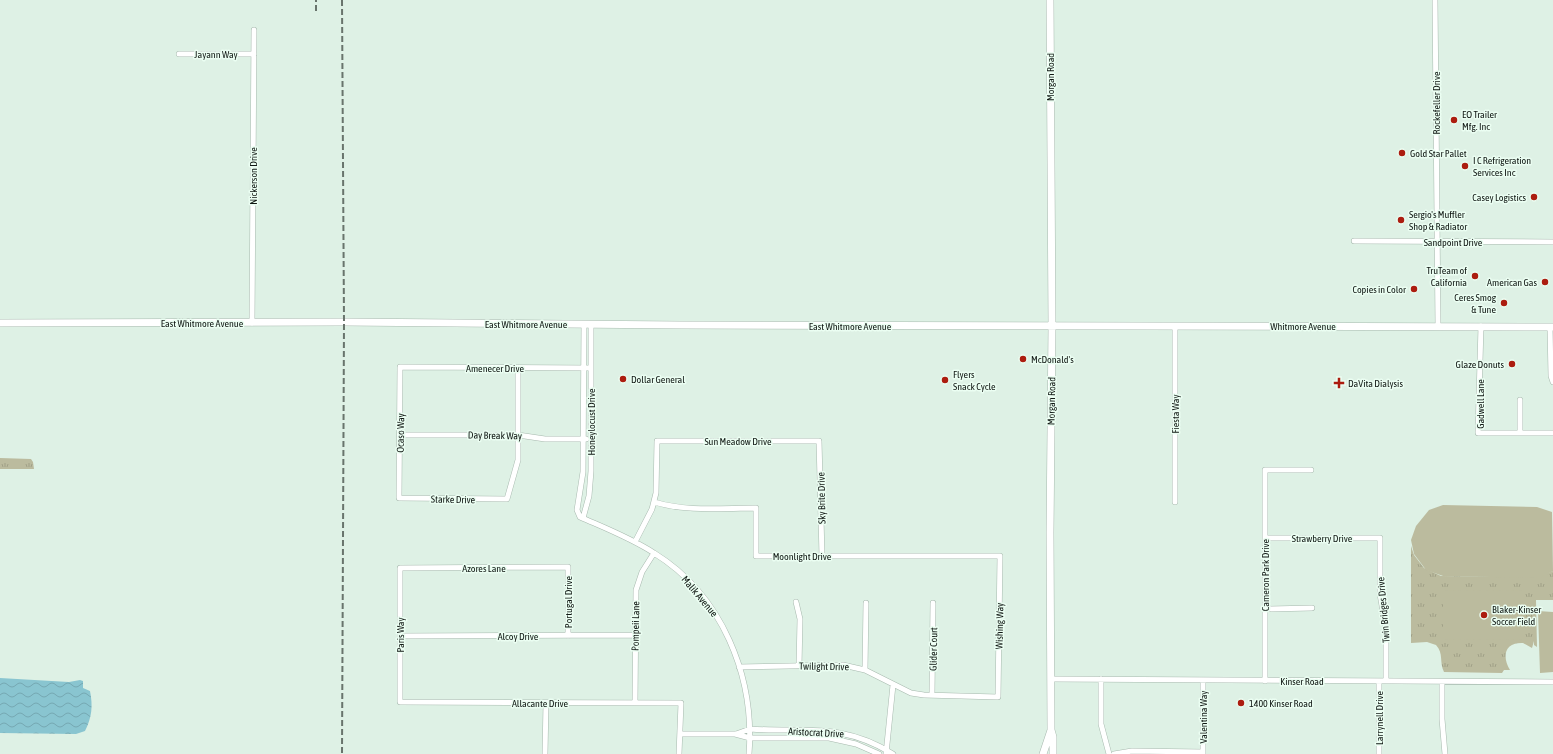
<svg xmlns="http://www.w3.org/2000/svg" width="1553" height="754" font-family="'Asap Condensed',sans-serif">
	<defs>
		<pattern id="grass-tufts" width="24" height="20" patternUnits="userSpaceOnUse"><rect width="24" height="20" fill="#bbbb9e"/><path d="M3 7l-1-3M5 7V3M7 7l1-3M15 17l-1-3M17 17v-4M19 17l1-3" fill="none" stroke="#a0a087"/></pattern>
		<pattern id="water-waves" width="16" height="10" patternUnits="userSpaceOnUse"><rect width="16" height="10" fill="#89c5d0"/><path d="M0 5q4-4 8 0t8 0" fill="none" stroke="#75a8b2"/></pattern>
	</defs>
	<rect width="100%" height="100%" fill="#def1e5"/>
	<path fill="url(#grass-tufts)" d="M0 458 31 459 33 462 34 469H0Z
		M1411 546 1414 555 1424 568 1441 576 1538 577 1553 571V600H1536L1537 647 1534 645V641L1532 648 1523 643C1504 642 1502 657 1510 670H1504L1502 673 1444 672C1439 662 1444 654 1436 645L1427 642 1411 643Z"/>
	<path fill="#bbbb9e" d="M1443 505 1537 507 1552 512 1553 571 1540 578 1443 576 1426 570 1414 554 1411 540 1416 526 1429 510Z
		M1443 590 1524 591V640L1443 639Z
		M1538 611 1553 612V672L1540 673Z"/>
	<path fill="url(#water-waves)" d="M0 678 69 682 80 680 83 681V688L90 691C93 706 92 717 85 731L76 734 0 733Z"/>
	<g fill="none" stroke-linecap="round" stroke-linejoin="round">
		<defs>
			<path id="street" d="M1435 0 1438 326
				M179 54H254
				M1354 241 1553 242
				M252 323 254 30
				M584 325 583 472 577 510 580 517C605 528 631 538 654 553 722 595 755 676 749 754
				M1175 326V502
				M1481 326 1478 433H1553
				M1550 327 1551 376 1553 382
				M518 368V460L507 499 399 498 400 367 591 368
				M1520 433V400
				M400 435H518L545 439H586
				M654 502C687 512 722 508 756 508V556H1000L998 697 924 695 911 693 865 670 843 665 739 667
				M583 518 589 496 591 471V325
				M1265 538H1380V594L1386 629V681
				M635 542 652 509 656 493 657 441H819L822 556
				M796 602 800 619 799 666
				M1265 609 1312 608
				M400 636 635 635
				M568 636V567L400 568V702L681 703 679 754
				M865 670 866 603
				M1051 679 1553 682
				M1101 679V724L1109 754
				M1203 680V754
				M1265 681V470H1311
				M1442 682V719L1445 754
				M932 695 933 603
				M635 703 636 590 642 572 654 553
				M681 734H735L750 738H829L856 744 879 754
				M736 734 750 729C806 733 842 722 893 754
				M545 754 546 703
				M886 754 893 685
				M1114 754 1132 751 1203 752
				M1379 754V681"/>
			<path id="secondary" d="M1050 0 1052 326 1050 533 1051 730 1053 737V754
				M0 323 344 322 680 325 1553 327
				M1043 754 1051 730"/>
		</defs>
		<use href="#street" stroke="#a7b9ae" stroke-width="6"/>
		<use href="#secondary" stroke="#a7b9ae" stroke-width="8"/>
		<use href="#street" stroke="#fff" stroke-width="5"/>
		<use href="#secondary" stroke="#fff" stroke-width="7"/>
		<path stroke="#68746c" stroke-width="2" stroke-dasharray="6 3" stroke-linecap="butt" d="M342 0 344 322 342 754
			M316 11V0"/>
	</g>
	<g fill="#ac1c0f" stroke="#ebfef2" stroke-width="1.5">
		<circle cx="1454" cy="120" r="4"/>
		<circle cx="1402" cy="153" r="4"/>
		<circle cx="1465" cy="166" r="4"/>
		<circle cx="1534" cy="197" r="4"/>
		<circle cx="1401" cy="220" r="4"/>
		<circle cx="1475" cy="276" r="4"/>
		<circle cx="1545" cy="282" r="4"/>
		<circle cx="1414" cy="289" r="4"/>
		<circle cx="1504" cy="303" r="4"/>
		<circle cx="1023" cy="359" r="4"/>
		<circle cx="1512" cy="364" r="4"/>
		<circle cx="623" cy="379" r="4"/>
		<circle cx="945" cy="380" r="4"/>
		<path d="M1337 377h4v4h4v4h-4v4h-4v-4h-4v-4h4z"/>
		<circle cx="1484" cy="615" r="4"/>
		<circle cx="1241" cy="703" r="4"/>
	</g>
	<g text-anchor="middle" stroke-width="3" stroke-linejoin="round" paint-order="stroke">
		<g font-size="10" fill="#101713" stroke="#ebfef2">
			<text x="216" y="58">Jayann Way</text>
			<text transform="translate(1050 77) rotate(-90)" y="4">Morgan Road</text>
			<text transform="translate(1436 103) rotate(-90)" y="4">Rockefeller Drive</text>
			<text transform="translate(253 176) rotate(-90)" y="4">Nickerson Drive</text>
			<text x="1453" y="246">Sandpoint Drive</text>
			<text x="202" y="327">East Whitmore Avenue</text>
			<text x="526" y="328">East Whitmore Avenue</text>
			<text x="850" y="330">East Whitmore Avenue</text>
			<text x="1303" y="330">Whitmore Avenue</text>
			<text x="495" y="372">Amenecer Drive</text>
			<text transform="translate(1051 401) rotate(-89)" y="4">Morgan Road</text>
			<text transform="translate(1480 404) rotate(-90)" y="4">Gadwell Lane</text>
			<text transform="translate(1175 414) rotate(-90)" y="4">Fiesta Way</text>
			<text transform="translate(591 422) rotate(-90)" y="4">Honeylocust Drive</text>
			<text transform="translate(400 433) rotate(-89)" y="4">Ocaso Way</text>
			<text transform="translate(495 435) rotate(1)" y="4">Day Break Way</text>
			<text x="738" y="445">Sun Meadow Drive</text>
			<text transform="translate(821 498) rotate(-91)" y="4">Sky Brite Drive</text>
			<text transform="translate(453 499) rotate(1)" y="4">Starke Drive</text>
			<text x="1322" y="542">Strawberry Drive</text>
			<text x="802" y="560">Moonlight Drive</text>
			<text x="484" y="572">Azores Lane</text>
			<text transform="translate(1265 575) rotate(-90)" y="4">Cameron Park Drive</text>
			<text transform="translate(700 596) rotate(50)" y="4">Malik Avenue</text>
			<text transform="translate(568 602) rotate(-90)" y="4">Portugal Drive</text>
			<text transform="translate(1383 610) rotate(-95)" y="4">Twin Bridges Drive</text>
			<text transform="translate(635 626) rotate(-89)" y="4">Pompeii Lane</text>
			<text transform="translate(999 626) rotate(-89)" y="4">Wishing Way</text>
			<text transform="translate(400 635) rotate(-90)" y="4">Paris Way</text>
			<text x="518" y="640">Alcoy Drive</text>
			<text transform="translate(933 649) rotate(-89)" y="4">Glider Court</text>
			<text transform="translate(824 666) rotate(1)" y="4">Twilight Drive</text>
			<text x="1302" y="685">Kinser Road</text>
			<text x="540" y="707">Allacante Drive</text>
			<text transform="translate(1203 717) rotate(-90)" y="4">Valentina Way</text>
			<text transform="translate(1379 718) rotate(-90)" y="4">Larrynell Drive</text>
			<text transform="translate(816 732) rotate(3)" y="4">Aristocrat Drive</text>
		</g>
		<g font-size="10" fill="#101713" stroke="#ebfef2" text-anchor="start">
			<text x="1462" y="118">EO Trailer<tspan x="1462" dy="12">Mfg. Inc</tspan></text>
			<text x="1410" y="157">Gold Star Pallet</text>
			<text x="1473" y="164">I C Refrigeration<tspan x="1473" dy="12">Services Inc</tspan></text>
			<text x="1526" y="201" text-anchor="end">Casey Logistics</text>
			<text x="1409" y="218">Sergio's Muffler<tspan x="1409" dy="12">Shop &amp; Radiator</tspan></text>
			<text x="1467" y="274" text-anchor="end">TruTeam of<tspan x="1467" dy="12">California</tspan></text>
			<text x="1537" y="286" text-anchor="end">American Gas</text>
			<text x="1406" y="293" text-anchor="end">Copies in Color</text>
			<text x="1496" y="301" text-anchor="end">Ceres Smog<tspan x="1496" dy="12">&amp; Tune</tspan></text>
			<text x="1031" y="363">McDonald's</text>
			<text x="1504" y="368" text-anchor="end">Glaze Donuts</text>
			<text x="953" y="378">Flyers<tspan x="953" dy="12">Snack Cycle</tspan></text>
			<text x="631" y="383">Dollar General</text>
			<text x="1348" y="387">DaVita Dialysis</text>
			<text x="1492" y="613">Blaker-Kinser<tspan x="1492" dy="12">Soccer Field</tspan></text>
			<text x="1249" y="707">1400 Kinser Road</text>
		</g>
	</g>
</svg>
